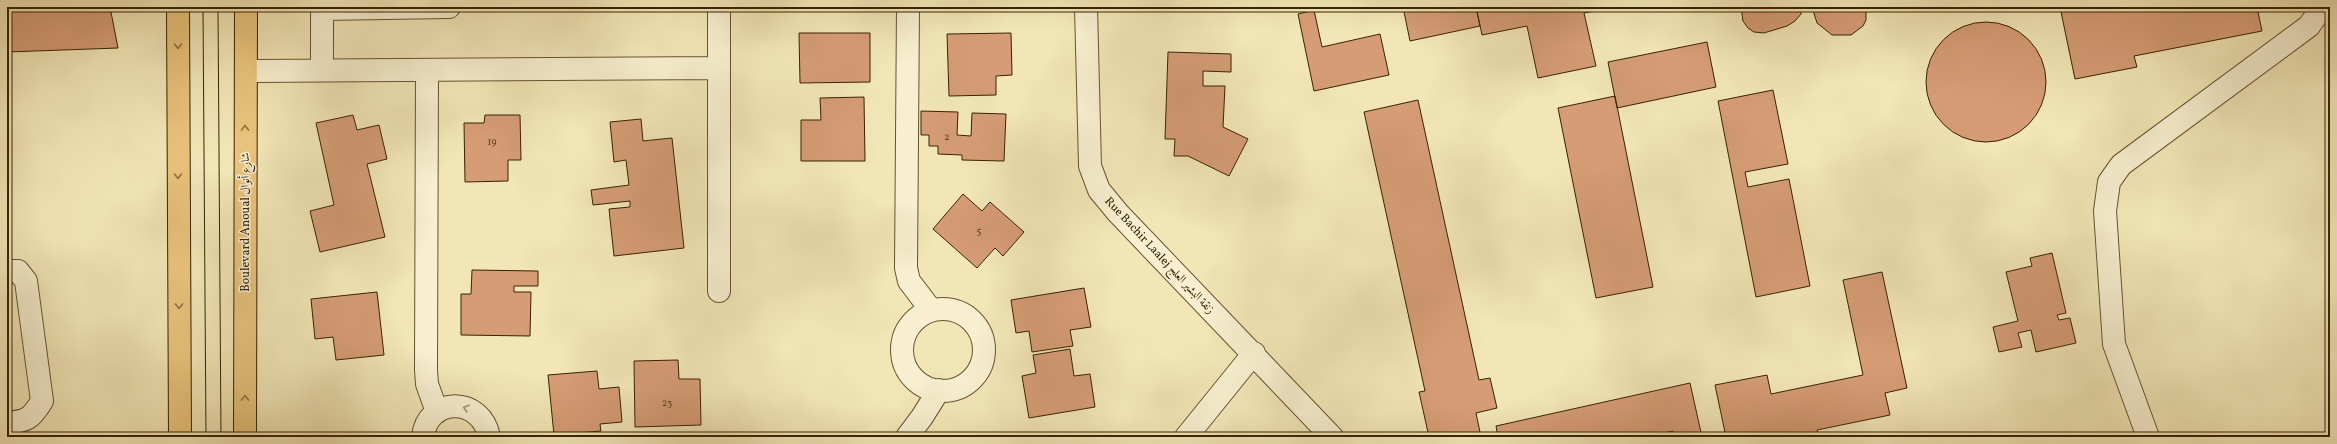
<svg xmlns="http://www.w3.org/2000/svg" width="2337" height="444" font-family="Vollkorn,Amiri,serif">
	<rect width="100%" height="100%" fill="#f2e6b6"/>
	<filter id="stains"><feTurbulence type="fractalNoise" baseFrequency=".005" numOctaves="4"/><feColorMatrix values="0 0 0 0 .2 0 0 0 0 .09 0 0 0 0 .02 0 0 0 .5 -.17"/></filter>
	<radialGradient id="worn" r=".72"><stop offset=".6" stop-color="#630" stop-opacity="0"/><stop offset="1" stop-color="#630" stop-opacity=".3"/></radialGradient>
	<path fill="#d59c75" stroke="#382204" d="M7 7H110L118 48 7 52Z
		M1403 7H1420L1421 11 1440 7H1476L1480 26 1410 41Z
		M1476 7H1615L1584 13 1596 66 1538 78 1527 26 1482 35Z
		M1741 7H1802L1801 14 1795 21 1787 26 1764 33 1754 32 1748 28 1743 21Z
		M1812 7H1866V20L1863 26 1851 35H1832L1817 23Z
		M2060 7H2257L2262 31 2134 56 2137 67 2075 79Z
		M1314 10 1322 47 1380 34 1389 75 1314 91 1298 14Z
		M1926 82a60 60 0 1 1 120 0a60 60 0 1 1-120 0Z
		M799 33H870V82L800 83Z
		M1011 33 1012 75 996 76V95L949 96 947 34Z
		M1707 42 1716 87 1617 108 1608 62Z
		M1168 52 1231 54V72L1203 71V86H1225L1223 127 1248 139 1229 176 1188 156H1174L1175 139H1165Z
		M1773 90 1788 164 1745 172 1748 187 1789 179 1810 286 1756 297 1718 101Z
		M1615 96 1653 287 1596 298 1558 108Z
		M864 97 865 161H801V120H821L820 98Z
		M1418 100 1479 380 1490 378 1497 408 1476 413 1481 437H1429L1419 392 1425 391 1364 112Z
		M921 111 958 112 957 135 971 136 972 113 1006 114 1004 161 962 160V155L938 154V146H929V135H921Z
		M353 115 357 130 379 125 387 159 367 164 385 237 320 252 310 211 334 205 316 123Z
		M485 115H520L521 160H508V181L465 182 464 123H484Z
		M641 119 643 141 672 138 684 248 614 256 609 209 630 207V201L593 205 591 190 629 185 626 160 614 162 610 122Z
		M963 194 982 211 990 202 1024 232 1003 256 995 248 977 268 933 229Z
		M2052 253 2066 313 2057 315 2059 320 2070 318 2076 343 2036 352 2031 330 2018 333 2022 347 1999 352 1993 327 2018 321 2006 272 2032 266 2030 258Z
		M472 270 538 271V286H514V292H531L530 336 461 335V294H471Z
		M1882 272 1907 388 1885 393 1890 415 1817 430 1819 437H1778V434L1765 437H1726L1715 385 1767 375 1771 394 1863 375 1843 280Z
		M1084 288 1091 327 1070 330 1073 346 1032 352 1029 331 1016 333 1011 300Z
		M377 292 384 355 336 360 333 337 315 339 311 299Z
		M1070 349 1074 376 1090 374 1095 407 1029 418 1022 376 1036 373 1033 355Z
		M678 360 679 379H700L701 425 635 427 634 361Z
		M597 371 599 389 619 387 622 422 600 424 601 431 554 435 548 375Z
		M1690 383 1702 437H1674L1673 431 1644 437H1498L1496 426Z"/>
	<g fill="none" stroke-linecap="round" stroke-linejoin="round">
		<defs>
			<path id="minor" d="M322 7V70
				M719 7V291
				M908 7 906 268 909 281 931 310
				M1086 7 1090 166 1099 190 1118 213 1332 437
				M322 9 449 7
				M427 70 426 370 427 384 437 412
				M247 71 719 68
				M7 271H18L26 281 42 401C31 419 27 421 7 423
				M902 350a41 41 0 1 1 82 0a41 41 0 1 1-82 0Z
				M423 437C427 396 482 396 489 437
				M907 437 922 417 939 390
				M1186 437 1254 353
				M2148 437 2114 344 2105 211 2109 182 2121 165 2309 26 2319 12 2320 7"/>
			<path id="major" d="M178 7 180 437
				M245 437 246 7"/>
		</defs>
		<use href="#minor" stroke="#665330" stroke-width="24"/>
		<use href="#major" stroke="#382204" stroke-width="24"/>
		<use href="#minor" stroke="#f7efd0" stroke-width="22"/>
		<use href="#major" stroke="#e9c37b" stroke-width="22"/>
		<path stroke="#382204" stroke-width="1" d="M203 7 206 437
			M218 7 221 437"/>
	</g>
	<defs><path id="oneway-chevron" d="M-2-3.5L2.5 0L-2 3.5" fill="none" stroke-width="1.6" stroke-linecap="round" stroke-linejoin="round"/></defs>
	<g stroke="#907240">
		<use href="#oneway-chevron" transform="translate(178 46) rotate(90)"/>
		<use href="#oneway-chevron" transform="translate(245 128) rotate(-90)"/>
		<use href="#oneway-chevron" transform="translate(178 176) rotate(90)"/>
		<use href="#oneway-chevron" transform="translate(179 306) rotate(90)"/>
		<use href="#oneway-chevron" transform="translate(245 398) rotate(-90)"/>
	</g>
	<use stroke="#a19374" href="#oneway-chevron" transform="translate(466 408) rotate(-161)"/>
	<g text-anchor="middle" stroke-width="3" stroke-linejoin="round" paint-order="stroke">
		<g font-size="10" fill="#5f4020">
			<text x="947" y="140">2</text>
			<text x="492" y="145">19</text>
			<text x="979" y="234">5</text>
			<text x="667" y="406">23</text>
		</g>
		<g font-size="12" fill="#382204" stroke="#f7efd0">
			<text transform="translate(245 222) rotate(-90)" y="4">Boulevard Anoual شارع أنوال</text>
			<text transform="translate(1160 255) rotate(47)" y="4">Rue Bachir Laalej زنقة البشير العلج</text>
		</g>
	</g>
	<rect width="2337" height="444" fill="none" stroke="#f2e6b6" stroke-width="24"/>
	<rect x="8" y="8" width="2321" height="428" fill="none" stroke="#382204" stroke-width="2"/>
	<rect x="12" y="12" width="2313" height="420" fill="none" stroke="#382204"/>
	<rect width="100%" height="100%" filter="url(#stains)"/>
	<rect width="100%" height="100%" fill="url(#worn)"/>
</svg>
